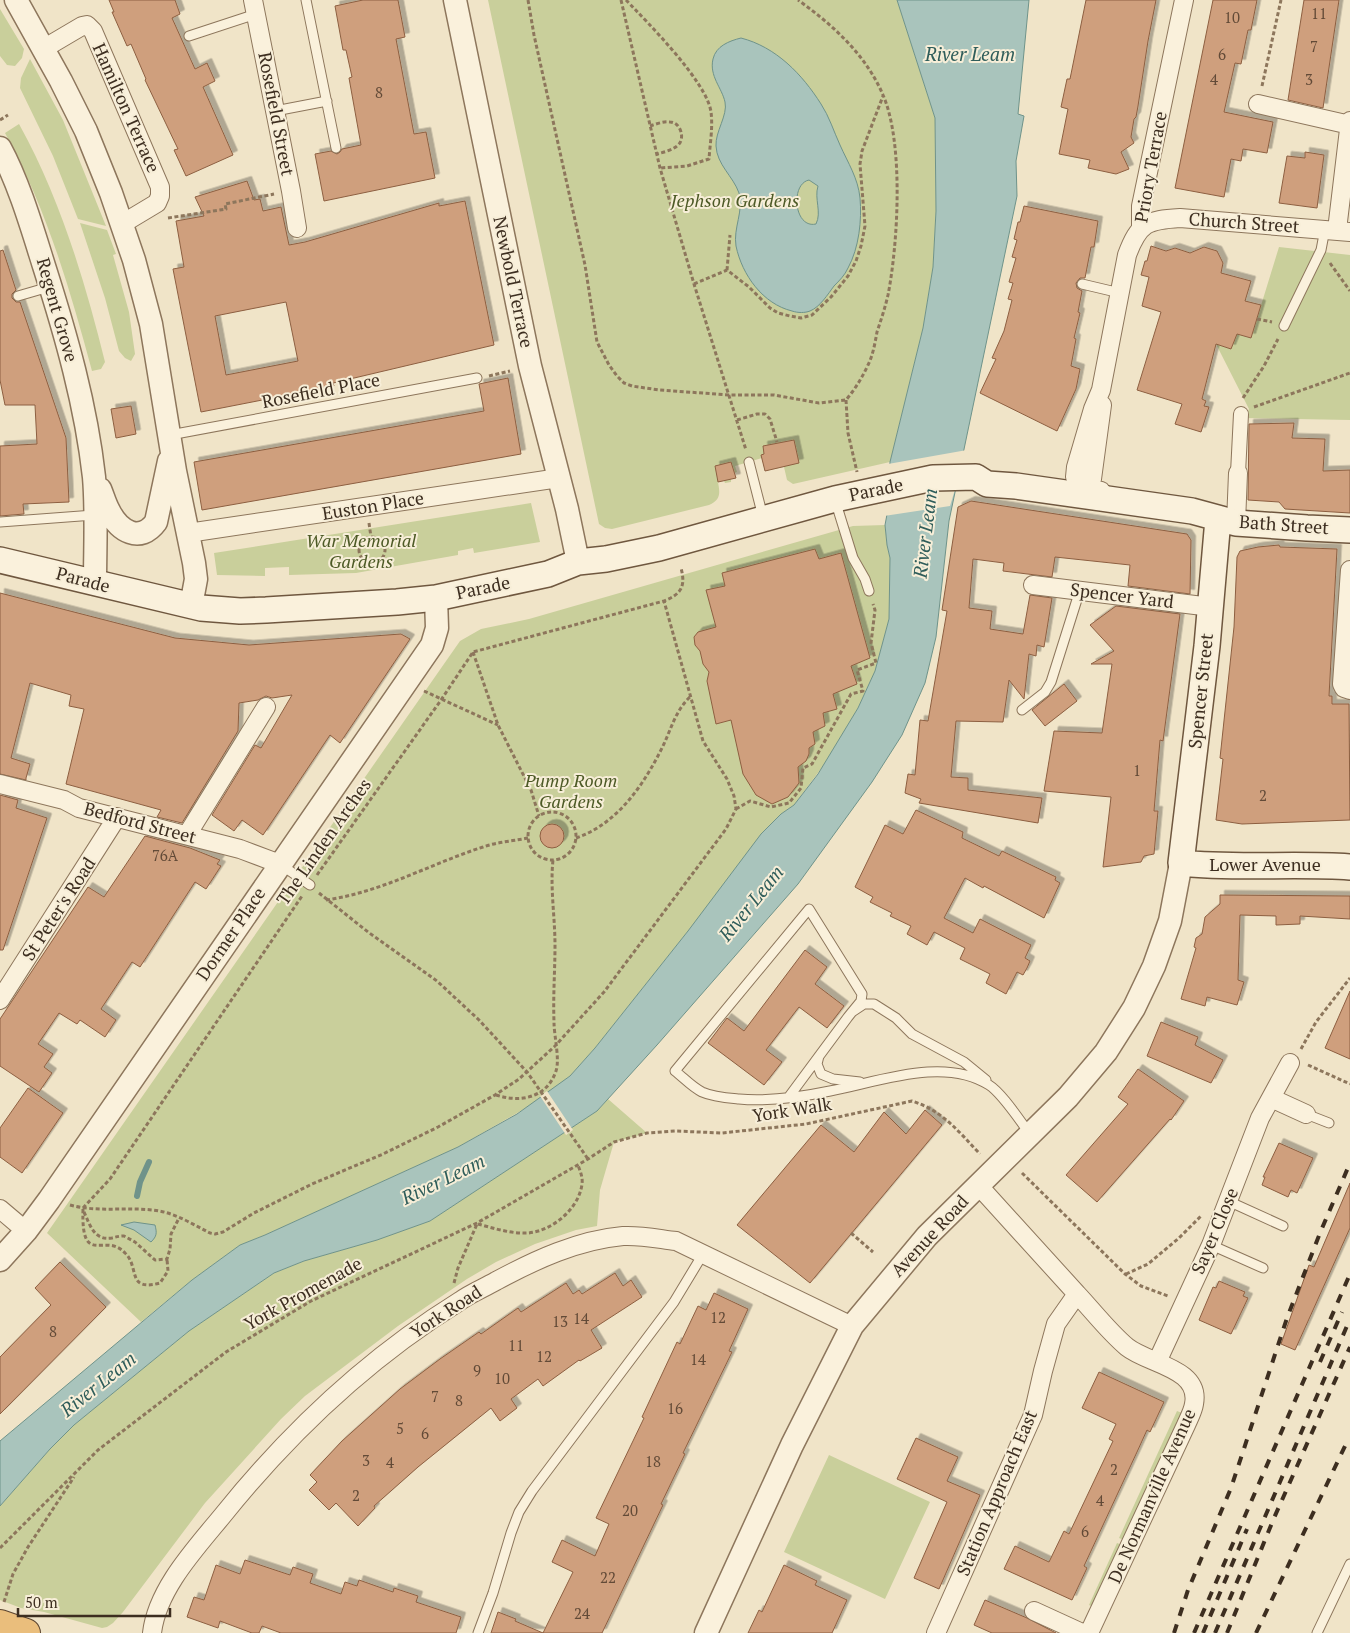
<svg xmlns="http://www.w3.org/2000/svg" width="1350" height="1633" font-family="'PT Serif',serif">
	<defs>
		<filter id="shadow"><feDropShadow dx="4.5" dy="-4.5" stdDeviation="0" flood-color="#0004"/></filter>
	</defs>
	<rect width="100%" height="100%" fill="#f0e4c8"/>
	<path fill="#c9cf9b" d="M488 0H897L935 118 936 211 933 267 923 328 890 462 793 484 787 480 784 467 765 471 762 458 735 466 737 472 734 473 736 478 731 479V482L725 483 724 481 718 482C720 493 721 500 709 505L612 529 605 528 599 524Z
		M0 9 24 49 22 58 15 66 7 65 0 56Z
		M30 59 63 120 106 226 78 219 53 156 20 88 21 78Z
		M19 124C60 198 85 281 105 362L101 369 92 371C70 289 46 207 5 133Z
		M80 223 107 230 116 254 113 255 129 312 135 354 131 361 125 358 119 351 105 298Z
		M1279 247 1350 255V420L1245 418 1249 409 1216 344 1231 349 1236 333 1251 338Z
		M531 503 540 542 474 553 473 548 458 551V555L356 573 289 575V567L265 568V576L217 575 214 553Z
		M885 525 887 545 890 558 889 619 875 671 858 708 829 758 794 805 781 814 595 1048 570 1076 538 1101 458 1147 265 1235 240 1245 192 1280 141 1322 47 1233 460 641 481 629 529 619 853 526Z
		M608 1099 647 1133 614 1142 600 1190 597 1226 576 1230 535 1244 496 1262 467 1279 398 1326 305 1396 281 1419 205 1503 123 1612 113 1623 107 1627 102 1628 44 1612 21 1608 0 1600V1506L50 1449 74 1425 189 1331 274 1273 304 1261 377 1240 430 1221 597 1111Z
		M1177 1411 1182 1413 1124 1540 1119 1538Z
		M829 1455 930 1502 885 1599 784 1552Z
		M1117 1543 1122 1545 1093 1607 1089 1605Z"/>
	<path fill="#a9c4bc" stroke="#6f938a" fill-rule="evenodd" d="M897 0H1029L1018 114 1024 116 1016 161 1017 196 949 521 936 637 925 683 902 735 872 782 798 884 657 1045 597 1111 430 1221 377 1240 304 1261 274 1273 189 1331 74 1425 50 1449 0 1506V1441L192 1280 240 1245 265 1235 458 1147 517 1114 570 1076 595 1048 688 931 761 834 781 814 794 805 818 774 858 708 875 671 889 619 890 558 887 545 885 525 888 509 890 462 923 328 933 267 936 211 935 118Z
		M741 38C776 47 802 74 821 104 829 116 834 132 840 145 848 163 858 178 860 198 862 220 859 248 848 268 845 275 839 281 834 286 828 294 820 307 810 311 805 313 798 313 792 311 763 304 742 275 736 246 733 228 744 211 739 193 733 176 717 165 716 146 715 132 728 115 725 102 722 88 709 76 713 59 716 46 729 41 741 38ZM809 180 818 186C814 199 822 212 816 224 794 229 790 184 809 180Z
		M134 1222 155 1225C157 1233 157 1236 151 1242L134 1230 121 1225Z"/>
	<path fill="#f0e4c8" d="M967 450 950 506 884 516 888 464Z
		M547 1091 573 1130 566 1135 540 1096Z"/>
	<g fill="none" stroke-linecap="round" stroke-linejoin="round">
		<path stroke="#6f938a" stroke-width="6" d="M137 1196 140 1182 149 1162"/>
	</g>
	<path fill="#cf9f7d" stroke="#8d5f41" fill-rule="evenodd" filter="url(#shadow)" d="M109 0H175L180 14 172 18 195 69 207 63 215 81 203 87 233 155 186 176 174 150 178 149 145 80 146 79 131 44 127 46 112 12H114Z
		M363 0H398L405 37 396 39 414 134 426 132 435 178 324 201 315 154 331 151 337 154 340 152 342 149 361 145 349 78 352 77 346 50H343L335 6Z
		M1086 0H1156L1148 41 1138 106 1136 117 1134 119 1131 137 1134 143 1121 152 1129 169 1116 174 1088 168 1090 160 1059 154 1068 109 1061 107 1067 79H1070Z
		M1213 0H1257L1251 30H1248L1241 64 1235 63 1224 112 1273 122 1267 153 1243 149 1241 161 1231 159 1224 197 1175 188Z
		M1304 0H1339L1323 108 1288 100Z
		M1305 152 1324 155 1317 208 1279 203 1287 156 1305 158Z
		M247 181 254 200 260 199 263 211 281 207 289 245 305 242 439 203V206L465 201 494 345 333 383 334 386 201 412 173 269 184 267 176 221 204 216 195 197ZM286 302 298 361 226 375 215 316Z
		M1024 206 1098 221 1094 247H1091L1085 278H1080L1076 283 1077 288 1082 291 1078 312 1080 313 1074 338 1076 339 1071 366 1080 369 1076 389 1057 431 980 393 996 359 992 358 1004 331 1012 300 1008 299 1013 283 1009 282 1016 258 1012 257 1017 240 1014 239 1018 222H1020Z
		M1151 246 1166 251 1175 248 1190 253 1204 247 1217 251 1223 263 1221 273 1251 281 1245 301 1261 305 1251 338 1237 334 1231 349 1216 344 1202 399 1206 401 1204 406 1209 407 1201 432 1175 424 1182 404 1137 390 1161 312 1142 306 1149 277 1141 275 1145 261H1147Z
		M3 250 16 290 12 294V298L16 302H20L66 438 69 502 23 504 24 514 0 516V446L37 444 35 405H5L0 380V251Z
		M508 378 521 454 202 510 194 462 484 411 479 384Z
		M131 406 136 434 116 438 111 409Z
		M1294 423 1292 438 1325 439 1323 471 1350 470V513L1285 509 1279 502 1248 500 1249 424Z
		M794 440 799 463 765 471 761 455 764 454 763 446Z
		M731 462 736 478 718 482 715 466Z
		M971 501 1187 534 1191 540 1190 594 1128 586 1130 565 1055 557 1052 577 1003 571 1004 563 973 559 969 608 992 611 990 629 1023 634 1030 595 1052 598 1044 647 1037 645 1036 656 1029 654 1024 699 1009 680 1003 722 956 721 951 777 968 778V790L1042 798 1038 823 919 803 921 799 905 793 908 774 915 775 920 720 928 721 947 611 942 610 958 507Z
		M1279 545 1280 547 1337 549 1329 696H1332V704H1349L1350 820 1242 824 1216 820 1223 759 1220 758 1234 627 1237 557 1240 551 1258 547Z
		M815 549 819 559 841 553 870 658 851 666 857 684 833 694 837 709 823 713 825 726 813 732 815 744 809 748V754L806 761 798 767 799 783 788 797 772 804 756 795 743 774 731 720 716 724 707 681 709 672 703 664 700 651 695 645 694 637 698 632 716 627 706 590 725 586 722 573Z
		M0 593 175 638 249 645 401 634 410 639 340 743 330 735 263 835 242 820 234 831 212 815 255 745 261 748 292 695 272 698 266 696 258 700 239 703 238 731 182 823 157 817 161 810 66 784 84 709 69 706 71 695 30 683 11 758 30 764 26 778V780L0 774Z
		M1116 606 1180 614 1163 741 1160 740 1154 811H1158L1154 854 1144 856 1141 862 1103 867 1111 797 1044 791 1054 731 1102 733 1112 664H1091L1114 651 1090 625Z
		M1064 684 1077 701 1045 726 1032 710Z
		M0 795 18 800 16 808 47 818 3 950H0Z
		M916 810 963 832 962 838 999 856 1002 851 1056 877 1055 880 1060 883 1044 918 984 886 983 888 965 878 944 918 973 933 980 919 1031 945 1025 958 1030 961 1027 968 1023 975 1017 972 1006 994 986 983 990 974 960 959 965 948 934 932 927 945 907 934 911 926 890 916 892 913 870 902 873 897 855 887 885 825 903 834Z
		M540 836a12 12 0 1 1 24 0a12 12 0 1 1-24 0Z
		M145 836 190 848 220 860 217 864 221 866 206 889 195 882 140 967 132 962 101 1009 116 1020 105 1037 80 1020 77 1024 59 1013 38 1044 53 1054 44 1067 52 1073 39 1092 0 1066V1019L88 887 104 897Z
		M1220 895 1350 896V919L1300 916V924L1276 925V916L1240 915 1238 980 1244 982 1237 1005 1207 997 1205 1006 1181 999 1196 948 1194 947 1196 938 1202 934 1205 917 1220 904Z
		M805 950 827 967 815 984 844 1006 827 1028 799 1007 766 1050 782 1062 764 1085 708 1043 727 1018 744 1031Z
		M1350 991V1059L1325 1048Z
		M1161 1022 1198 1037 1195 1045 1223 1060 1211 1083 1147 1056Z
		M1138 1069 1184 1101 1171 1120 1170 1119 1097 1202 1066 1175 1128 1104 1118 1097Z
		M28 1088 63 1113 22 1173 0 1157V1128Z
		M925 1110 942 1125 810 1283 737 1225 821 1125 854 1152 884 1112 906 1134Z
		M1279 1143 1313 1158 1297 1193 1291 1190 1288 1197 1262 1185 1265 1177H1263Z
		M1350 1183V1228L1295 1350 1281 1344 1309 1265 1314 1267Z
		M60 1262 106 1307 0 1414V1357L51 1305 35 1288Z
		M615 1273 623 1286 631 1280 642 1297 591 1330 602 1348 580 1361 579 1360 543 1386 538 1379 511 1399 517 1408 500 1421 491 1408 418 1467 374 1506 375 1508 358 1526 336 1503 329 1510 309 1490 317 1482 310 1475 342 1441 400 1389 440 1359 479 1332 481 1334 518 1308 521 1312 566 1283 573 1294 579 1290 582 1294Z
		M1219 1281 1245 1292 1243 1296 1248 1298 1231 1334 1199 1320 1213 1287 1216 1288Z
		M714 1293 748 1309 729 1351 732 1352 683 1453 685 1454 661 1504 663 1505 602 1633H491L498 1612 516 1619 515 1621 543 1633 573 1572 552 1562 562 1540 595 1556 609 1524 596 1518 644 1418 642 1417 677 1342 680 1344 698 1306 706 1310Z
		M1099 1372 1164 1402 1150 1432 1147 1430 1137 1452 1084 1566 1087 1568 1072 1600 1004 1569 1015 1546 1049 1562 1064 1531 1069 1534 1113 1441 1109 1439 1116 1424 1082 1408Z
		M916 1438 958 1457 947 1481 980 1495 939 1589 914 1578 947 1502 897 1479Z
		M245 1560 290 1575 293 1567 313 1574 310 1583 341 1594 345 1582 357 1586 359 1580 393 1592 394 1588 418 1596 416 1602 461 1617 456 1633H281L262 1626 259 1633H252L220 1621 218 1628 187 1617 194 1597 204 1600 216 1565 240 1574Z
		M784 1565 817 1581 815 1585 847 1600 832 1633H748L759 1610 762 1612Z
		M985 1600 1027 1618 1056 1633H992L974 1625Z"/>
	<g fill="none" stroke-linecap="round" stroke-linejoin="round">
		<defs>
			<path id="service" d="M306 0 336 148
				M189 36 256 14
				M275 111 327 101
				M1082 284 1120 293
				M18 296 49 287
				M1284 326 1321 250 1325 229
				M170 435 477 378
				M749 462 763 517
				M835 500 853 558 865 579 869 591
				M0 522 94 515
				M1022 710 1045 692 1051 682 1080 590
				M280 864 310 885
				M852 1012 861 1001 862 994 809 909 675 1071C684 1078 692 1087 702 1092 713 1097 728 1098 739 1099 769 1102 801 1097 830 1091 878 1082 944 1056 989 1085 1002 1093 1020 1121 1030 1134
				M819 1056 817 1064 821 1074 833 1079 860 1082
				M788 1098 848 1017 852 1012 864 1004H874L896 1018 912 1034 964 1062 986 1080
				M1306 1114 1329 1123
				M1228 1201 1283 1226
				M1211 1245 1263 1268
				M478 1633 493 1593 511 1533 519 1512 532 1491 674 1302 703 1254
				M1317 1633 1350 1564"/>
			<path id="pedestrian" d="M1238 473 1241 414"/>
			<path id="minor" d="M253 0 291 191 297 228
				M43 49 82 26 87 25 93 31 160 187V196L157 203 122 224
				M1258 104 1350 125
				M1141 229V206L1184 0
				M1337 230 1350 121
				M1101 491C1090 488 1083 487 1075 477L1076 467 1093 409 1101 390 1127 255C1139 223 1147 220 1180 218L1350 232
				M1078 492 1092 479 1102 405
				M1236 523 1238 473
				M188 533 559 478
				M1350 570 1342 684 1344 688 1350 690
				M1033 585 1211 607
				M0 784 64 800 79 808 240 849 280 864
				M187 835 266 707
				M0 1000 117 817
				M1271 1098 1306 1114
				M0 1209 26 1231
				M1077 1294C1093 1311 1109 1332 1127 1347 1148 1364 1201 1368 1194 1404 1193 1411 1189 1418 1186 1425L1089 1633
				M1157 1362 1211 1245 1260 1118 1290 1063
				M1034 1611 1082 1633
				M152 1633C157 1589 196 1548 223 1515 289 1433 370 1357 460 1301 471 1293 484 1288 496 1281 535 1260 578 1240 623 1236 641 1235 659 1239 676 1241L852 1326
				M936 1633 1033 1415 1043 1371 1056 1324 1077 1294 978 1185"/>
			<path id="tertiary" d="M16 0 61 81 86 131 111 193 134 260 151 324 175 471 194 563 196 579 191 606
				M455 0 530 366 567 509 578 562
				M0 148C19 183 32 228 44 266 66 335 86 405 94 477 97 512 95 548 95 583
				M100 489C103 496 105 504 109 511 119 531 140 544 156 522L169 461
				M0 1260 26 1231 49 1200 432 645 437 628 436 598
				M706 1633 792 1445 852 1326 927 1236 1068 1097 1106 1052 1134 1008 1154 966 1170 921 1181 863"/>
			<path id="secondary" d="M1218 519 1207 646 1181 863C1237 869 1294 863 1350 867
				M0 560 201 608 240 611 266 610 397 602 436 598 548 574 578 562 606 559 659 548 835 499 933 478 976 477 987 484 1016 486 1192 511 1236 523 1307 528 1350 530"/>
			<path id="trunk" d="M0 1624 26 1633"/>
		</defs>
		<use href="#service" stroke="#8d765c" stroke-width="11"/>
		<use href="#pedestrian" stroke="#8d765c" stroke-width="16"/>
		<use href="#minor" stroke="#8d765c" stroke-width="20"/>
		<use href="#tertiary" stroke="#8d765c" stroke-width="25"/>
		<use href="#secondary" stroke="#6f573f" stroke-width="28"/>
		<use href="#trunk" stroke="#5b4430" stroke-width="30"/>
		<path stroke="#8d765c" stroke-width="3" stroke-dasharray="4 2.5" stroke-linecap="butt" d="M528 0 534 35 585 265 597 342 609 365 617 376 624 383 632 386 659 390 730 395H774L819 403 846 400C855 389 862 378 868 365 873 355 875 343 877 332 881 320 885 308 888 295 898 244 904 143 883 95 866 55 833 25 798 0
			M621 0 660 168 694 284 746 450
			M626 0C648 23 707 82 711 112 713 127 710 144 709 159L687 166 660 168
			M1262 86 1281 0
			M0 120 8 115
			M650 126C656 124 664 121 670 122 680 122 685 137 679 144 674 150 664 152 657 154
			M168 218 226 209 225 204 274 194
			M1330 263 1350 291
			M727 270 730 235
			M694 284 727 270 749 287 770 308 778 313 790 316 801 318 812 315 831 297 848 276 856 261 861 246 865 226 860 164 862 151 883 96
			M1257 319 1272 322
			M489 376 510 371
			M1243 398 1264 366 1278 339
			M846 400 848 433 857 472
			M1254 407 1350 373
			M737 420 757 414H765L770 419 777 442
			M369 523 371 537
			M359 550a13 13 0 1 1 26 0a13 13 0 1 1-26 0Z
			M473 652 498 725 531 790 539 816
			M424 691 498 725
			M736 809 750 801 771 807 789 803 801 788 803 768 812 764 851 694 863 691 857 670 876 663 871 643 875 610 873 604
			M528 836a24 24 0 1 1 48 0a24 24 0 1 1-48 0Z
			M576 838C617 824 643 786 662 748 671 730 675 711 690 697
			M317 875 441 700 473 652 664 601C681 594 686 587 681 568
			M319 893 368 932 437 981 479 1020 527 1072 588 1159
			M326 900C382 892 430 864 483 847 497 842 513 841 528 838
			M1301 1049 1316 1022 1350 978
			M1308 1065 1350 1084
			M496 1095C520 1103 547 1098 556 1071 560 1059 554 1036 554 1022 553 996 555 970 555 945 555 917 550 888 553 860
			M1022 1173 1125 1274 1141 1286 1168 1296
			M70 1205C99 1213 130 1206 159 1211 177 1214 194 1225 210 1233L215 1234 223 1232 254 1213 312 1184 383 1154 438 1127 495 1095 519 1079 555 1046 604 992 726 829 736 809 734 796 727 779 703 741 664 601
			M83 1208 110 1179 302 896
			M83 1209C81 1269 105 1231 125 1253 140 1267 126 1292 160 1283L168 1271 167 1259
			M84 1212C90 1225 94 1241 112 1238 116 1237 119 1236 124 1236L135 1242 155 1260 167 1259 170 1249 171 1234 179 1218
			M478 1224C493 1228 511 1234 528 1233 552 1231 579 1209 582 1184 583 1177 580 1171 578 1165
			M851 1233 873 1252
			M1126 1274 1148 1264 1179 1238 1201 1216
			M454 1283 458 1268 477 1224
			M0 1548 98 1450 226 1352 311 1301 477 1223 588 1159 614 1142 647 1133 675 1131 722 1133 806 1124 912 1101C943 1111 958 1131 980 1154
			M4 1602 13 1574 28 1547 74 1477"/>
		<use href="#service" stroke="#faf1dc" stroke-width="9"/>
		<use href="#pedestrian" stroke="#faf1dc" stroke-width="14"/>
		<use href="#minor" stroke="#faf1dc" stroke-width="18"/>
		<use href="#tertiary" stroke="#faf1dc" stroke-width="22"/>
		<use href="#secondary" stroke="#faf1dc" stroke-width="25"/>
		<use href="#trunk" stroke="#eabe7c" stroke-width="28"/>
		<path stroke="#3d2e20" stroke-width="4" stroke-dasharray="9 9" stroke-linecap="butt" d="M1320 1362 1342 1312
			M1174 1633 1188 1590 1231 1488 1287 1318 1320 1233 1350 1163
			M1194 1633 1350 1274
			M1203 1633 1247 1529
			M1215 1633 1350 1319
			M1227 1633 1274 1518 1350 1347
			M1256 1633 1346 1444"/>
	</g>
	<g text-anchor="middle" stroke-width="4" stroke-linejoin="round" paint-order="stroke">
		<g font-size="15" fill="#624a37">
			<text x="1319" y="19">11</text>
			<text x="1232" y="23">10</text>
			<text x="1314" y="52">7</text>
			<text x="1222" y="60">6</text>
			<text x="1214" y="85">4</text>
			<text x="1309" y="85">3</text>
			<text x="379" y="98">8</text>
			<text x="1137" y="776">1</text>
			<text x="1263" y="801">2</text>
			<text x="165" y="861">76A</text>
			<text x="718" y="1323">12</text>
			<text x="581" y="1324">14</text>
			<text x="560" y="1327">13</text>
			<text x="53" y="1337">8</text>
			<text x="516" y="1351">11</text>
			<text x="544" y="1362">12</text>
			<text x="698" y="1365">14</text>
			<text x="477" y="1376">9</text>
			<text x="502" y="1384">10</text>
			<text x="435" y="1402">7</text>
			<text x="459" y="1406">8</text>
			<text x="675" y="1414">16</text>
			<text x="400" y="1434">5</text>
			<text x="425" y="1439">6</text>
			<text x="366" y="1466">3</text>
			<text x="653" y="1467">18</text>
			<text x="390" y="1468">4</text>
			<text x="1114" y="1475">2</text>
			<text x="356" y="1501">2</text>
			<text x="1100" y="1506">4</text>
			<text x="630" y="1516">20</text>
			<text x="1085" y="1537">6</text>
			<text x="608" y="1583">22</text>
			<text x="582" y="1619">24</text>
		</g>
		<g font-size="18" fill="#3d2e20" stroke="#f7eed8">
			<text transform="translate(126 108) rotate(66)" y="6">Hamilton Terrace</text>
			<text transform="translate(276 114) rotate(79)" y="6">Rosefield Street</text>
			<text transform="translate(1151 167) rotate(-80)" y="6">Priory Terrace</text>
			<text transform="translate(1244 223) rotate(4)" y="6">Church Street</text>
			<text transform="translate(513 282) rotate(78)" y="6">Newbold Terrace</text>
			<text transform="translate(57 310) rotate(74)" y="6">Regent Grove</text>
			<text transform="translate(321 391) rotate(-11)" y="6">Rosefield Place</text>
			<text transform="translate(876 490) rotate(-12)" y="6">Parade</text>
			<text transform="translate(373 506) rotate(-9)" y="6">Euston Place</text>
			<text transform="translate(1284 525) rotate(4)" y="6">Bath Street</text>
			<text transform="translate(83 580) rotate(15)" y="6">Parade</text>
			<text transform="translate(483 588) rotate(-12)" y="6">Parade</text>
			<text transform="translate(1122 596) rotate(7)" y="6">Spencer Yard</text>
			<text transform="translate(1201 691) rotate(-84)" y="6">Spencer Street</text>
			<text transform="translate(140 823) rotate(15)" y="6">Bedford Street</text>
			<text transform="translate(324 842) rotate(-55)" y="6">The Linden Arches</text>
			<text x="1265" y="871">Lower Avenue</text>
			<text transform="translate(59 909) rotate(-57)" y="6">St Peter's Road</text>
			<text transform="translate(231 934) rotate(-56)" y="6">Dormer Place</text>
			<text transform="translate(792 1110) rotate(-9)" y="6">York Walk</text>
			<text transform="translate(1215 1231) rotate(-67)" y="6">Sayer Close</text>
			<text transform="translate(930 1236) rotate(-47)" y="6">Avenue Road</text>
			<text transform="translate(303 1294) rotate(-29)" y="6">York Promenade</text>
			<text transform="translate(446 1312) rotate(-33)" y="6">York Road</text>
			<text transform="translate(997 1493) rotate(-67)" y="6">Station Approach East</text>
			<text transform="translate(1152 1496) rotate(-66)" y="6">De Normanville Avenue</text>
		</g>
		<g font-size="18" font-style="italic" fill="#4d5a26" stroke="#f7eed8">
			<text x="735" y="207">Jephson Gardens</text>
			<text x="361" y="547">War Memorial<tspan x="361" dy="21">Gardens</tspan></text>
			<text x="571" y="787">Pump Room<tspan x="571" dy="21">Gardens</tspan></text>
		</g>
		<g font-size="19" font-style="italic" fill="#2f5d5a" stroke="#f7eed8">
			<text x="970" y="61">River Leam</text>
			<text transform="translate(925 533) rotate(-83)" y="7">River Leam</text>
			<text transform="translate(751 903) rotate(-51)" y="7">River Leam</text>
			<text transform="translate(443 1179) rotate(-26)" y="7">River Leam</text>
			<text transform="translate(98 1384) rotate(-39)" y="7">River Leam</text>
		</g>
	</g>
	<path d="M18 1608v8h152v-8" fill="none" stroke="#3d2e20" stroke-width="2.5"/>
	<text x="25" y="1608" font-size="15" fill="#3d2e20" stroke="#f7eed8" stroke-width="4" paint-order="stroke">50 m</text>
</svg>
